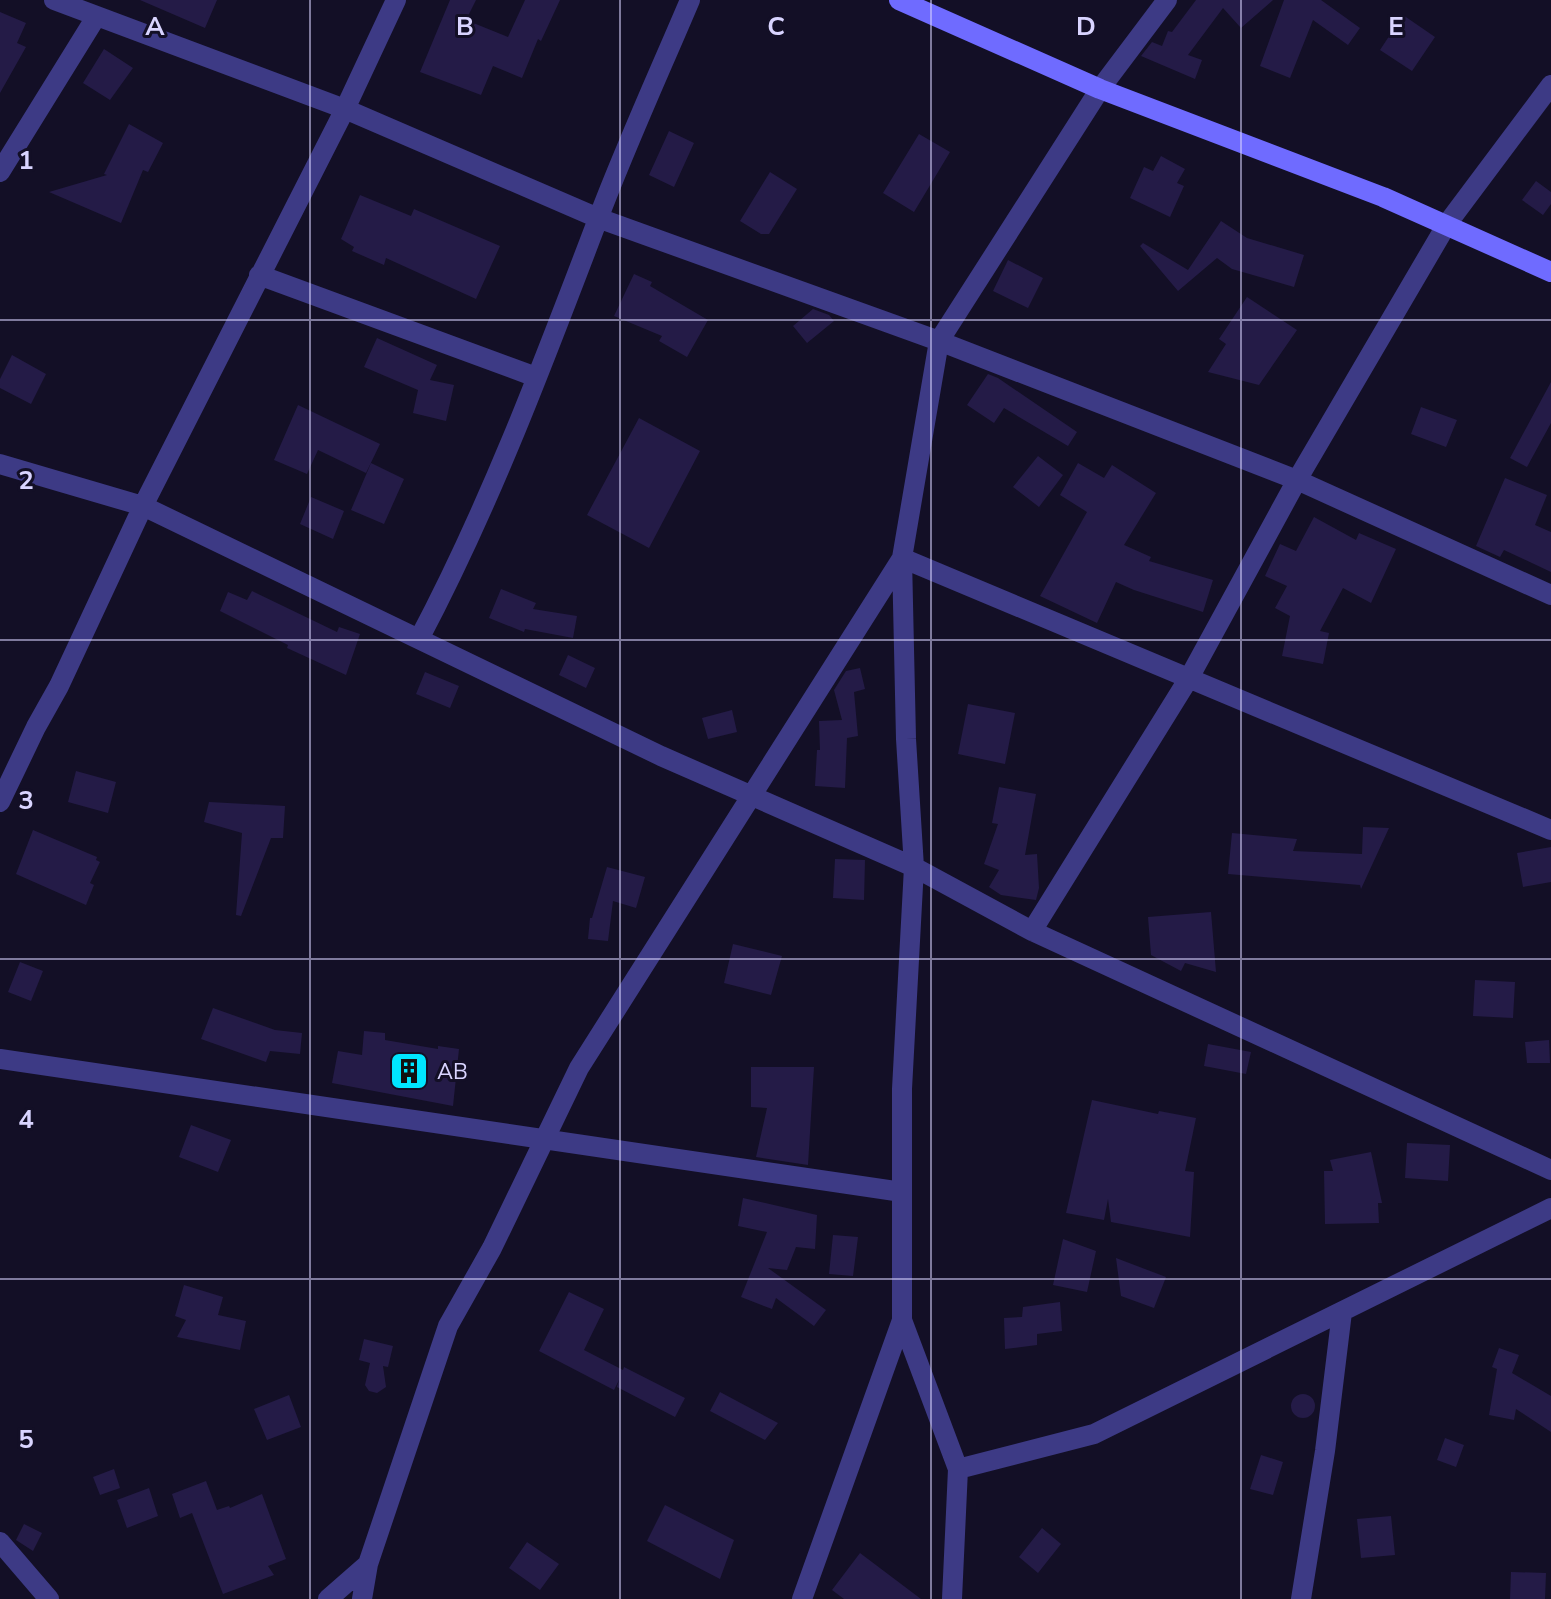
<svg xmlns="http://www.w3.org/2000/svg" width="1551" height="1599" font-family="'Nunito Sans',sans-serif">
	<rect width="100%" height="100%" fill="#130f26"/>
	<path fill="#241b47" d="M140 0H217L205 28Z
		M450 0H476L466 20 508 37 525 0H560L541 41 538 39 522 78 493 66 481 95 420 72Z
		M1196 0H1273L1241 28 1223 8 1188 55 1202 60 1195 79 1141 56 1152 42 1162 46 1168 31 1172 32Z
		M1284 0H1321L1360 28 1348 45 1313 20 1290 78 1260 66Z
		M0 12 26 23 17 43 26 47 0 93Z
		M1403 15 1435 37 1412 71 1380 50Z
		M104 49 133 68 110 100 83 83Z
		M129 124 163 143 148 172 143 170 121 223 49 192 107 175 104 174Z
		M669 131 694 143 674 187 649 175Z
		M919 134 950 152 914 212 883 193Z
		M1161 156 1185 169 1177 183 1184 186 1170 217 1130 198 1144 167 1153 171Z
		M770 172 797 189 769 234H761L740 221Z
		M1536 181 1551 192V204L1543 215 1522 200Z
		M360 195 411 216 414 209 500 246 476 299 386 258 384 265 352 251 354 247 341 239Z
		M1221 221 1247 238 1304 255 1294 287 1232 269 1217 258 1178 291 1140 246 1143 243 1188 270Z
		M1008 260 1043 278 1028 308 993 291Z
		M634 274 652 282 650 286 708 320 687 357 659 341 662 336 614 316Z
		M1247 297 1297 330 1259 385 1208 372 1226 344 1219 339Z
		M813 309 829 315 834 321 807 343 793 326Z
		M377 338 437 365 430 380 454 385 446 421 413 413 418 390 364 367Z
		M12 355 46 374 31 404 0 388V379Z
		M988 374 998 378 1077 432 1068 446 1004 408 994 423 967 405Z
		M1551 382V423L1527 467 1510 458Z
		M298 405 380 444 366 473 318 450 307 474 274 460Z
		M1421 407 1457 420 1446 447 1411 434Z
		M639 418 700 451 649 548 587 515Z
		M1038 456 1063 475 1039 507 1013 487Z
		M371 463 404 479 384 524 351 510Z
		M1078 463 1104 478 1112 465 1156 493 1124 545 1151 557 1149 561 1213 580 1203 612 1134 590 1116 582 1097 623 1040 596 1087 512 1060 495Z
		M1505 478 1547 495 1535 525 1551 532V572L1504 550 1500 557 1476 546Z
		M311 497 344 511 333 539 300 524Z
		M1314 517 1356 540 1359 533 1396 549 1371 603 1343 588 1320 631 1329 633 1323 664 1282 656 1290 616 1275 608 1287 586 1265 576 1280 544 1296 551Z
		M501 589 536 603 533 609 577 616 573 638 525 629 524 632 489 618Z
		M252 591 337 632 339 627 360 634 346 675 287 648 288 645 220 611 228 592 247 600Z
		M568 655 595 668 586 688 559 675Z
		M860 668 865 689 854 692 858 736 847 738 845 788 815 786 817 750H820L819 721 842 720 834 690 846 671Z
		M425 672 459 686 450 708 416 694Z
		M968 704 1015 713 1005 764 958 754Z
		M732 710 737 732 708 739 702 718Z
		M76 771 116 782 108 813 68 802Z
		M999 787 1036 794 1025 855 1037 854 1039 888 1036 900 1001 895 989 887 999 870 984 864 998 824 992 823Z
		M209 802 285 806 283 838H271L241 916 236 915 242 833 204 822Z
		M1363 827 1389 828 1361 889 1360 885 1228 874 1232 833 1297 839 1293 851 1362 854Z
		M33 830 97 857 96 860 100 862 90 883 94 885 86 905 16 874Z
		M1551 847V882L1523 887 1517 853Z
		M835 859 865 860 864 900 833 898Z
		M607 867 645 877 636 908 613 901 608 941 588 939 590 918H592Z
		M1211 912 1216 972 1185 963 1181 971 1151 955 1148 917Z
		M733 944 782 956 771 995 724 983Z
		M20 962 43 971 31 1001 8 992Z
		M1475 980 1515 982 1513 1018 1473 1016Z
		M213 1008 275 1030 302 1033 300 1054 270 1051 266 1062 201 1039Z
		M364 1031 385 1033V1040L438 1049V1046L459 1049 453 1106 332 1083 338 1051 362 1055Z
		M1549 1040 1550 1063H1527L1525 1042Z
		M1208 1044 1251 1052 1246 1074 1204 1066Z
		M751 1067H814L808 1165 756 1157 767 1108 751 1107Z
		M1092 1100 1158 1114 1159 1111 1196 1118 1185 1171 1194 1172 1190 1237 1111 1222 1108 1199 1104 1220 1066 1213Z
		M191 1125 231 1140 218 1172 179 1157Z
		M1407 1143 1450 1145 1448 1181 1405 1178Z
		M1371 1152 1382 1203H1378L1379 1223 1325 1224 1324 1171H1333L1330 1160Z
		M743 1198 817 1215 815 1249 796 1247 787 1270 768 1268 826 1310 814 1326 776 1298 772 1309 741 1297 767 1232 738 1226Z
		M833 1235 858 1237 853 1276 829 1274Z
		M1063 1239 1096 1251 1087 1292 1053 1285Z
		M1116 1258 1166 1277 1154 1308 1121 1296Z
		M184 1285 223 1297 218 1315 246 1321 240 1350 177 1337 186 1320 175 1316Z
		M569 1292 604 1309 584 1350 623 1370 624 1367 685 1398 675 1417 617 1387 619 1380 614 1390 539 1351Z
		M1060 1302 1062 1331 1037 1334V1345L1005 1349 1004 1318 1022 1317 1023 1307Z
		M364 1339 393 1346 388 1367 383 1366 386 1387 377 1393 369 1391 365 1385 370 1363 359 1360Z
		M1499 1348 1519 1355 1512 1373 1551 1396V1432L1516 1409 1514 1420 1489 1415 1497 1369 1492 1367Z
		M720 1392 778 1423 765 1440 710 1411Z
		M1291 1406a12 12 0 1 1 24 0a12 12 0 1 1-24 0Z
		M289 1395 301 1427 267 1440 254 1409Z
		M1445 1438 1464 1445 1456 1467 1437 1460Z
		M1261 1455 1283 1462 1273 1495 1250 1489Z
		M114 1469 120 1488 100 1495 93 1477Z
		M206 1481 217 1510 229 1506 230 1508 262 1494 286 1559 268 1566 274 1575 223 1594 192 1513 180 1518 172 1494Z
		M149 1488 158 1516 127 1528 117 1500Z
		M665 1505 734 1540 720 1579 647 1541Z
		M1391 1516 1395 1555 1361 1558 1357 1519Z
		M24 1524 42 1533 33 1551 16 1540Z
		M1042 1528 1061 1544 1038 1573 1019 1557Z
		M527 1542 559 1564 540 1590 509 1568Z
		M860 1553 921 1599H844L832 1590Z
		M1511 1572 1546 1573 1545 1599H1510Z"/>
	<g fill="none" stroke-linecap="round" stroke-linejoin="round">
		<path stroke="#3d3a85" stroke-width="20" d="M54 0 345 109 598 218 939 341 1297 480 1551 595
			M0 172 96 17
			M259 275 536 377
			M0 464 143 506 661 756 914 867 1032 931 1551 1170
			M419 639C490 505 544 361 598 219 626 145 659 73 690 0
			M0 802 36 727 59 686 143 506 345 109 396 0
			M1032 931 1189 678 1297 480 1447 224 1551 85
			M0 1059 902 1192
			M902 1320 958 1469 1094 1434 1551 1208
			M0 1542 49 1599
			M328 1599 368 1564 448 1326 492 1248 579 1068 902 558 1551 830
			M362 1599 368 1564
			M802 1599 902 1320V1089L914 867 906 739 902 558 939 341 1100 89 1167 0
			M952 1599 958 1469
			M1301 1599 1325 1451 1342 1312"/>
		<path stroke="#6f6bff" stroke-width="20" d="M899 0 1100 89 1383 197 1551 272"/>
	</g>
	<path fill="none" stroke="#d9d4ff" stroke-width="2" stroke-opacity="0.55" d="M310 0V1599M620 0V1599M931 0V1599M1241 0V1599M0 320H1551M0 640H1551M0 959H1551M0 1279H1551"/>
	<defs>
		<symbol id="building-square" viewBox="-11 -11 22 22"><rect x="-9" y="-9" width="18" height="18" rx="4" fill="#00e5ff" stroke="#130f26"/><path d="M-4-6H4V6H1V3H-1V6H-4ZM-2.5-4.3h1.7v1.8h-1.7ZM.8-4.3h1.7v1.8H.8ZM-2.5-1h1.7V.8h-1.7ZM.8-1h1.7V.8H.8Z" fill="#111"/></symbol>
	</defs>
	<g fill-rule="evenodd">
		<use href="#building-square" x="387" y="1049" width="44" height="44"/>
	</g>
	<g text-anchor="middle" stroke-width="6" stroke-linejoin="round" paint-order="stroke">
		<g font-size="22" fill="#d9d4ff" stroke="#130f26" text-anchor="start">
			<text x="437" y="1079">AB</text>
		</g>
	</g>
	<g font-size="26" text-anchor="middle" font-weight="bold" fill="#d9d4ff" stroke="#130f26" stroke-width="6" stroke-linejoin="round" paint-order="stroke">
		<text x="155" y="35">A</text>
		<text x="465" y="35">B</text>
		<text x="776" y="35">C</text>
		<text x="1086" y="35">D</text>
		<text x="1396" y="35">E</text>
		<text x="26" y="169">1</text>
		<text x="26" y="489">2</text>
		<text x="26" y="809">3</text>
		<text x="26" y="1128">4</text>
		<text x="26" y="1448">5</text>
	</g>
</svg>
